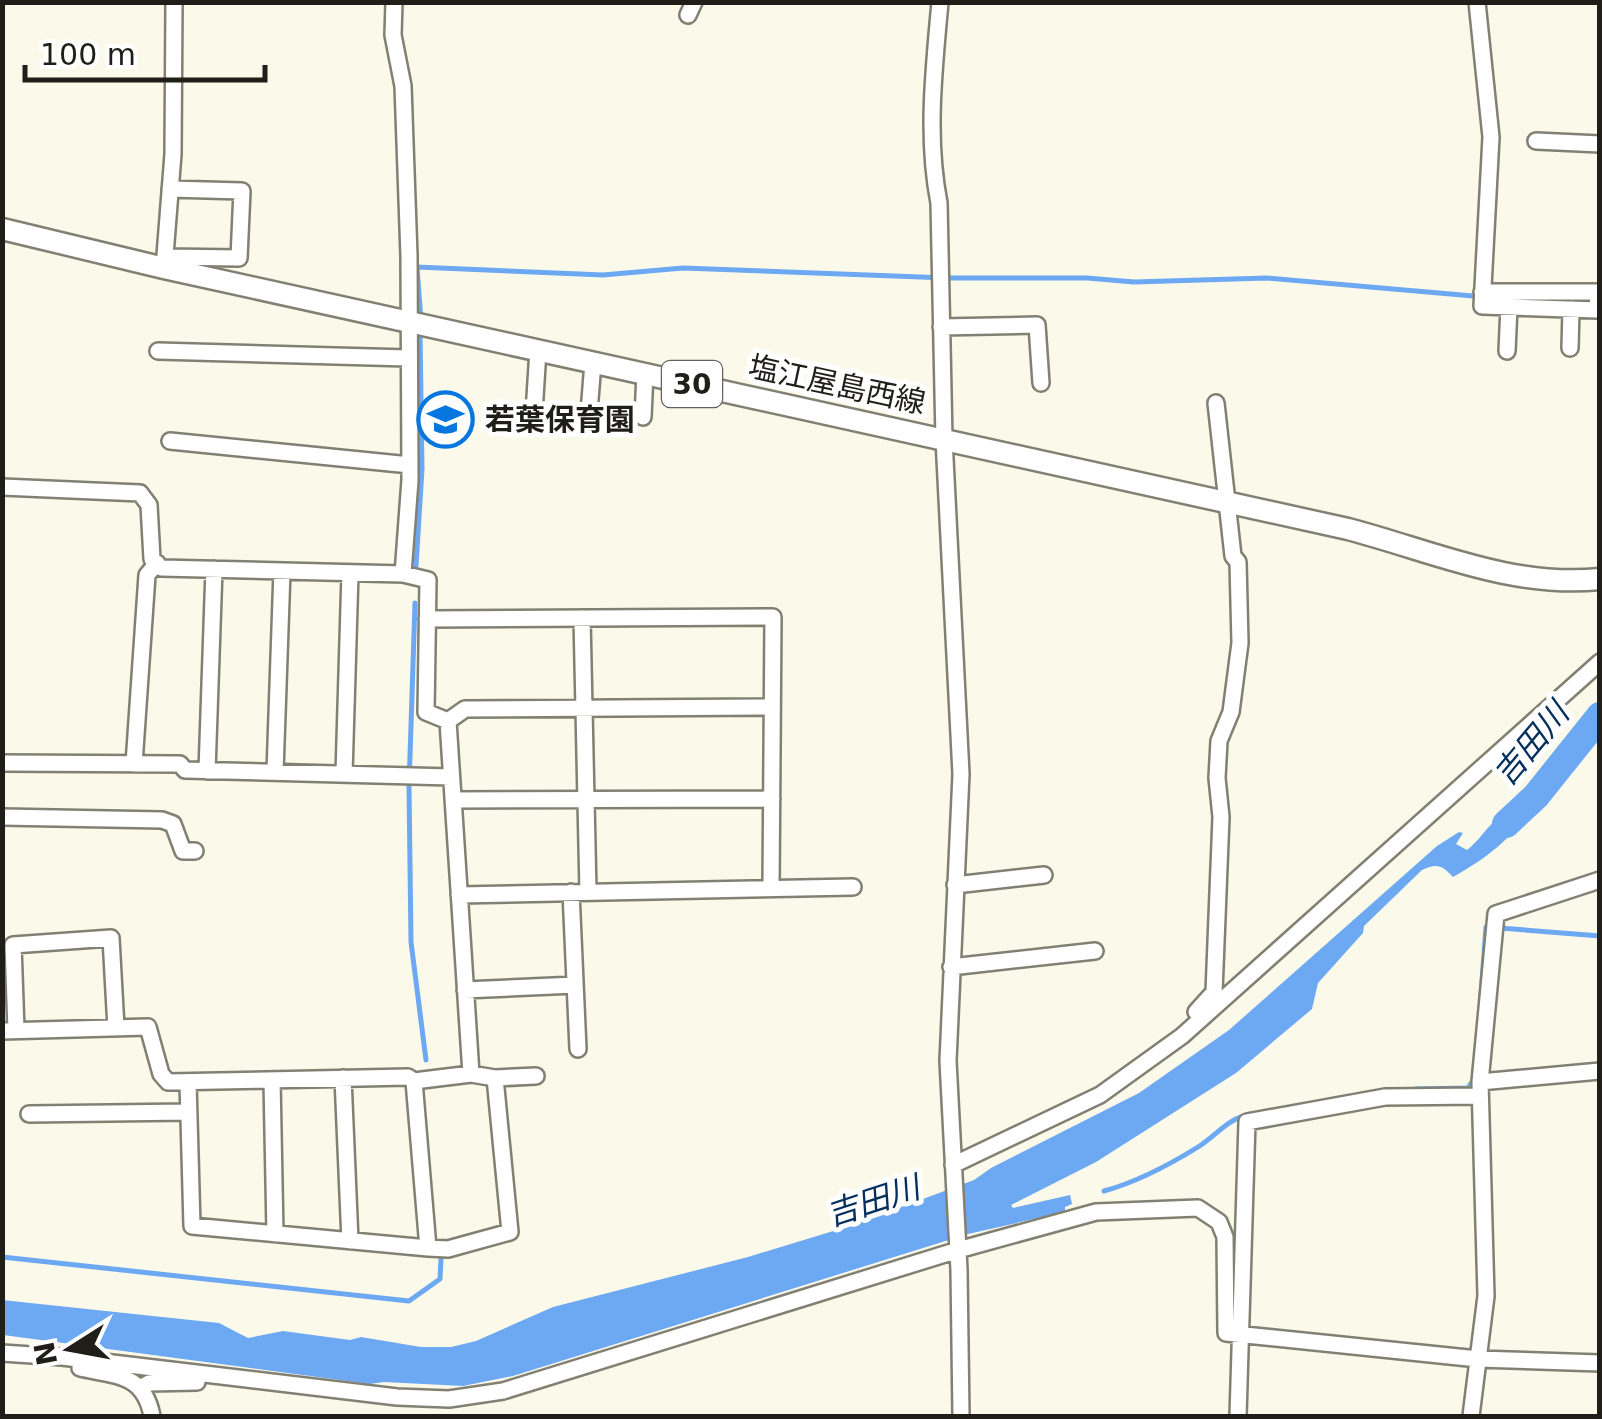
<svg xmlns="http://www.w3.org/2000/svg" width="1602" height="1419" font-family="'DejaVu Sans','Noto Sans JP',sans-serif">
	<rect width="100%" height="100%" fill="#fbf9e9"/>
	<path fill="#6da9f3" d="M1534 798C1522 833 1484 860 1453 877 1442 865 1437 863 1422 870L1364 926 1363 933 1318 983 1312 1009 1236 1073 1096 1162 1011 1205 1013 1208 1070 1195 1072 1204 1065 1207V1212L968 1234 513 1376 463 1386 384 1382 370 1384 3 1335 2 1300 219 1323 248 1338 283 1331 350 1340 361 1337 421 1347H451L476 1341 553 1307 748 1257 853 1225 974 1180 991 1168 1139 1093 1229 1030 1437 846 1459 832 1463 833 1456 844 1467 850C1479 841 1485 829 1496 820 1508 810 1521 805 1534 798Z"/>
	<g fill="none" stroke-linecap="round" stroke-linejoin="round">
		<path stroke="#6da9f3" stroke-width="5" d="M1552 299 1584 300
			M421 321 417 267 603 275 683 268 947 278H1087L1134 282 1267 278 1473 296
			M416 566 422 469 420 332
			M415 603 409 787 411 942 426 1060
			M1500 928 1600 936
			M1480 1009 1486 927
			M1415 1089 1468 1088 1474 1079
			M1104 1191C1137 1182 1169 1165 1198 1147 1217 1135 1228 1118 1251 1114
			M2 1257 409 1301 440 1279 441 1259"/>
		<path stroke="#6da9f3" stroke-width="28" d="M1506 824 1536 796 1600 716"/>
		<defs>
			<path id="minor" d="M940 2C934 69 926 137 939 203L944 439 961 774 948 1061 959 1270 961 1416
				M1477 2 1491 137 1482 306 1597 310 1598 292
				M688 15 694 2
				M1536 141 1600 144
				M165 257 239 258 242 191 170 189
				M164 268 173 154 174 2
				M1482 292H1600
				M941 327 1037 325 1041 383
				M1570 348 1571 309
				M158 351 408 358
				M1507 351 1509 307
				M534 413 538 350
				M643 417 645 373
				M588 425 593 362
				M170 441 410 465
				M2 487 140 493 149 505 152 559 161 568 403 574 410 480 409 256 403 86 393 35 394 2
				M582 618 588 892
				M427 619 773 617 771 888
				M448 721 465 709 772 707
				M2 763 180 764 185 770 451 777
				M134 764 147 575 157 563
				M207 771 214 569
				M275 772 282 571
				M344 774 350 573
				M453 800 772 799
				M2 817 162 820 173 824 183 851H195
				M955 885 1044 875
				M571 892 578 1049
				M459 895 853 887
				M951 967 1095 951
				M465 990 575 985
				M1196 1012 1214 992 1221 817 1217 778 1219 741 1231 712 1240 643 1238 562 1233 556 1216 403
				M16 1030 13 945 111 938 116 1028
				M2 1031 148 1027 161 1074 168 1082 408 1077 414 1081
				M471 1074 495 1078 536 1076
				M343 1078 350 1241
				M272 1080 275 1234
				M188 1082 192 1226 428 1248 414 1081 471 1074 448 721 426 712 428 580 403 574
				M1480 1082 1496 914 1600 880
				M29 1114 189 1112
				M953 1165 1100 1095 1182 1036 1600 662
				M428 1248 448 1249 510 1232 495 1078
				M2 1353 62 1357 397 1397 449 1399 503 1391 958 1250 1096 1212 1198 1208 1219 1222 1225 1237 1226 1333 1478 1359 1600 1363
				M80 1368C117 1376 144 1374 152 1416
				M142 1387 149 1383 197 1382
				M1238 1416 1247 1122 1385 1097 1480 1096
				M1471 1416 1486 1296 1480 1082 1600 1071"/>
			<path id="major" d="M2 229 164 268 1348 529C1432 551 1511 588 1600 579"/>
		</defs>
		<use href="#minor" stroke="#828072" stroke-width="20"/>
		<use href="#major" stroke="#828072" stroke-width="25"/>
		<use href="#minor" stroke="#fff" stroke-width="15"/>
		<use href="#major" stroke="#fff" stroke-width="20"/>
	</g>
	<defs>
		<symbol id="school-ring" viewBox="-11 -11 22 22"><circle r="9.5" fill="#fff" stroke="#0777df" stroke-width="1.5"/><path d="M0-5L7-2L0 1L-7-2ZM-4 1L0 2.5L4 1V4Q0 6-4 4Z" fill="#0777df"/></symbol>
	</defs>
	<g fill-rule="evenodd">
		<use href="#school-ring" x="414" y="388" width="63" height="63"/>
	</g>
	<g text-anchor="middle" stroke-width="10" stroke-linejoin="round" paint-order="stroke">
		<rect fill="#fff" stroke="#62625e" stroke-width="2.5" x="662" y="361" width="60" height="46" rx="8"/>
		<g font-size="28" font-weight="bold" fill="#1f1e19">
			<text x="692" y="394">30</text>
		</g>
		<g font-size="30" fill="#1f1e19" stroke="#fff">
			<text transform="translate(837 385) rotate(12)" y="10">塩江屋島西線</text>
		</g>
		<g font-size="30" font-weight="bold" fill="#1f1e19" stroke="#fff" text-anchor="start">
			<text x="485" y="430">若葉保育園</text>
		</g>
		<g font-size="32" font-style="italic" fill="#042f5c" stroke="#fff">
			<text transform="translate(1531 744) rotate(-50)" y="11">吉田川</text>
			<text transform="translate(873 1201) rotate(-18)" y="11">吉田川</text>
		</g>
	</g>
	<rect width="1602" height="1419" fill="none" stroke="#1f1e19" stroke-width="10"/>
	<g transform="translate(70 1349) rotate(259)" stroke="#ffffff" stroke-width="8" paint-order="stroke">
	<path d="M0-8L18 38L0 25L-18 38Z" fill="#1f1e19"/>
	<text y="-15" font-size="28" font-weight="bold" text-anchor="middle" fill="#1f1e19">N</text>
	</g>
	<path d="M25 65v15h240v-15" fill="none" stroke="#1f1e19" stroke-width="5"/>
	<text x="40" y="65" font-size="30" fill="#1f1e19" stroke="#ffffff" stroke-width="8" paint-order="stroke">100 m</text>
</svg>
